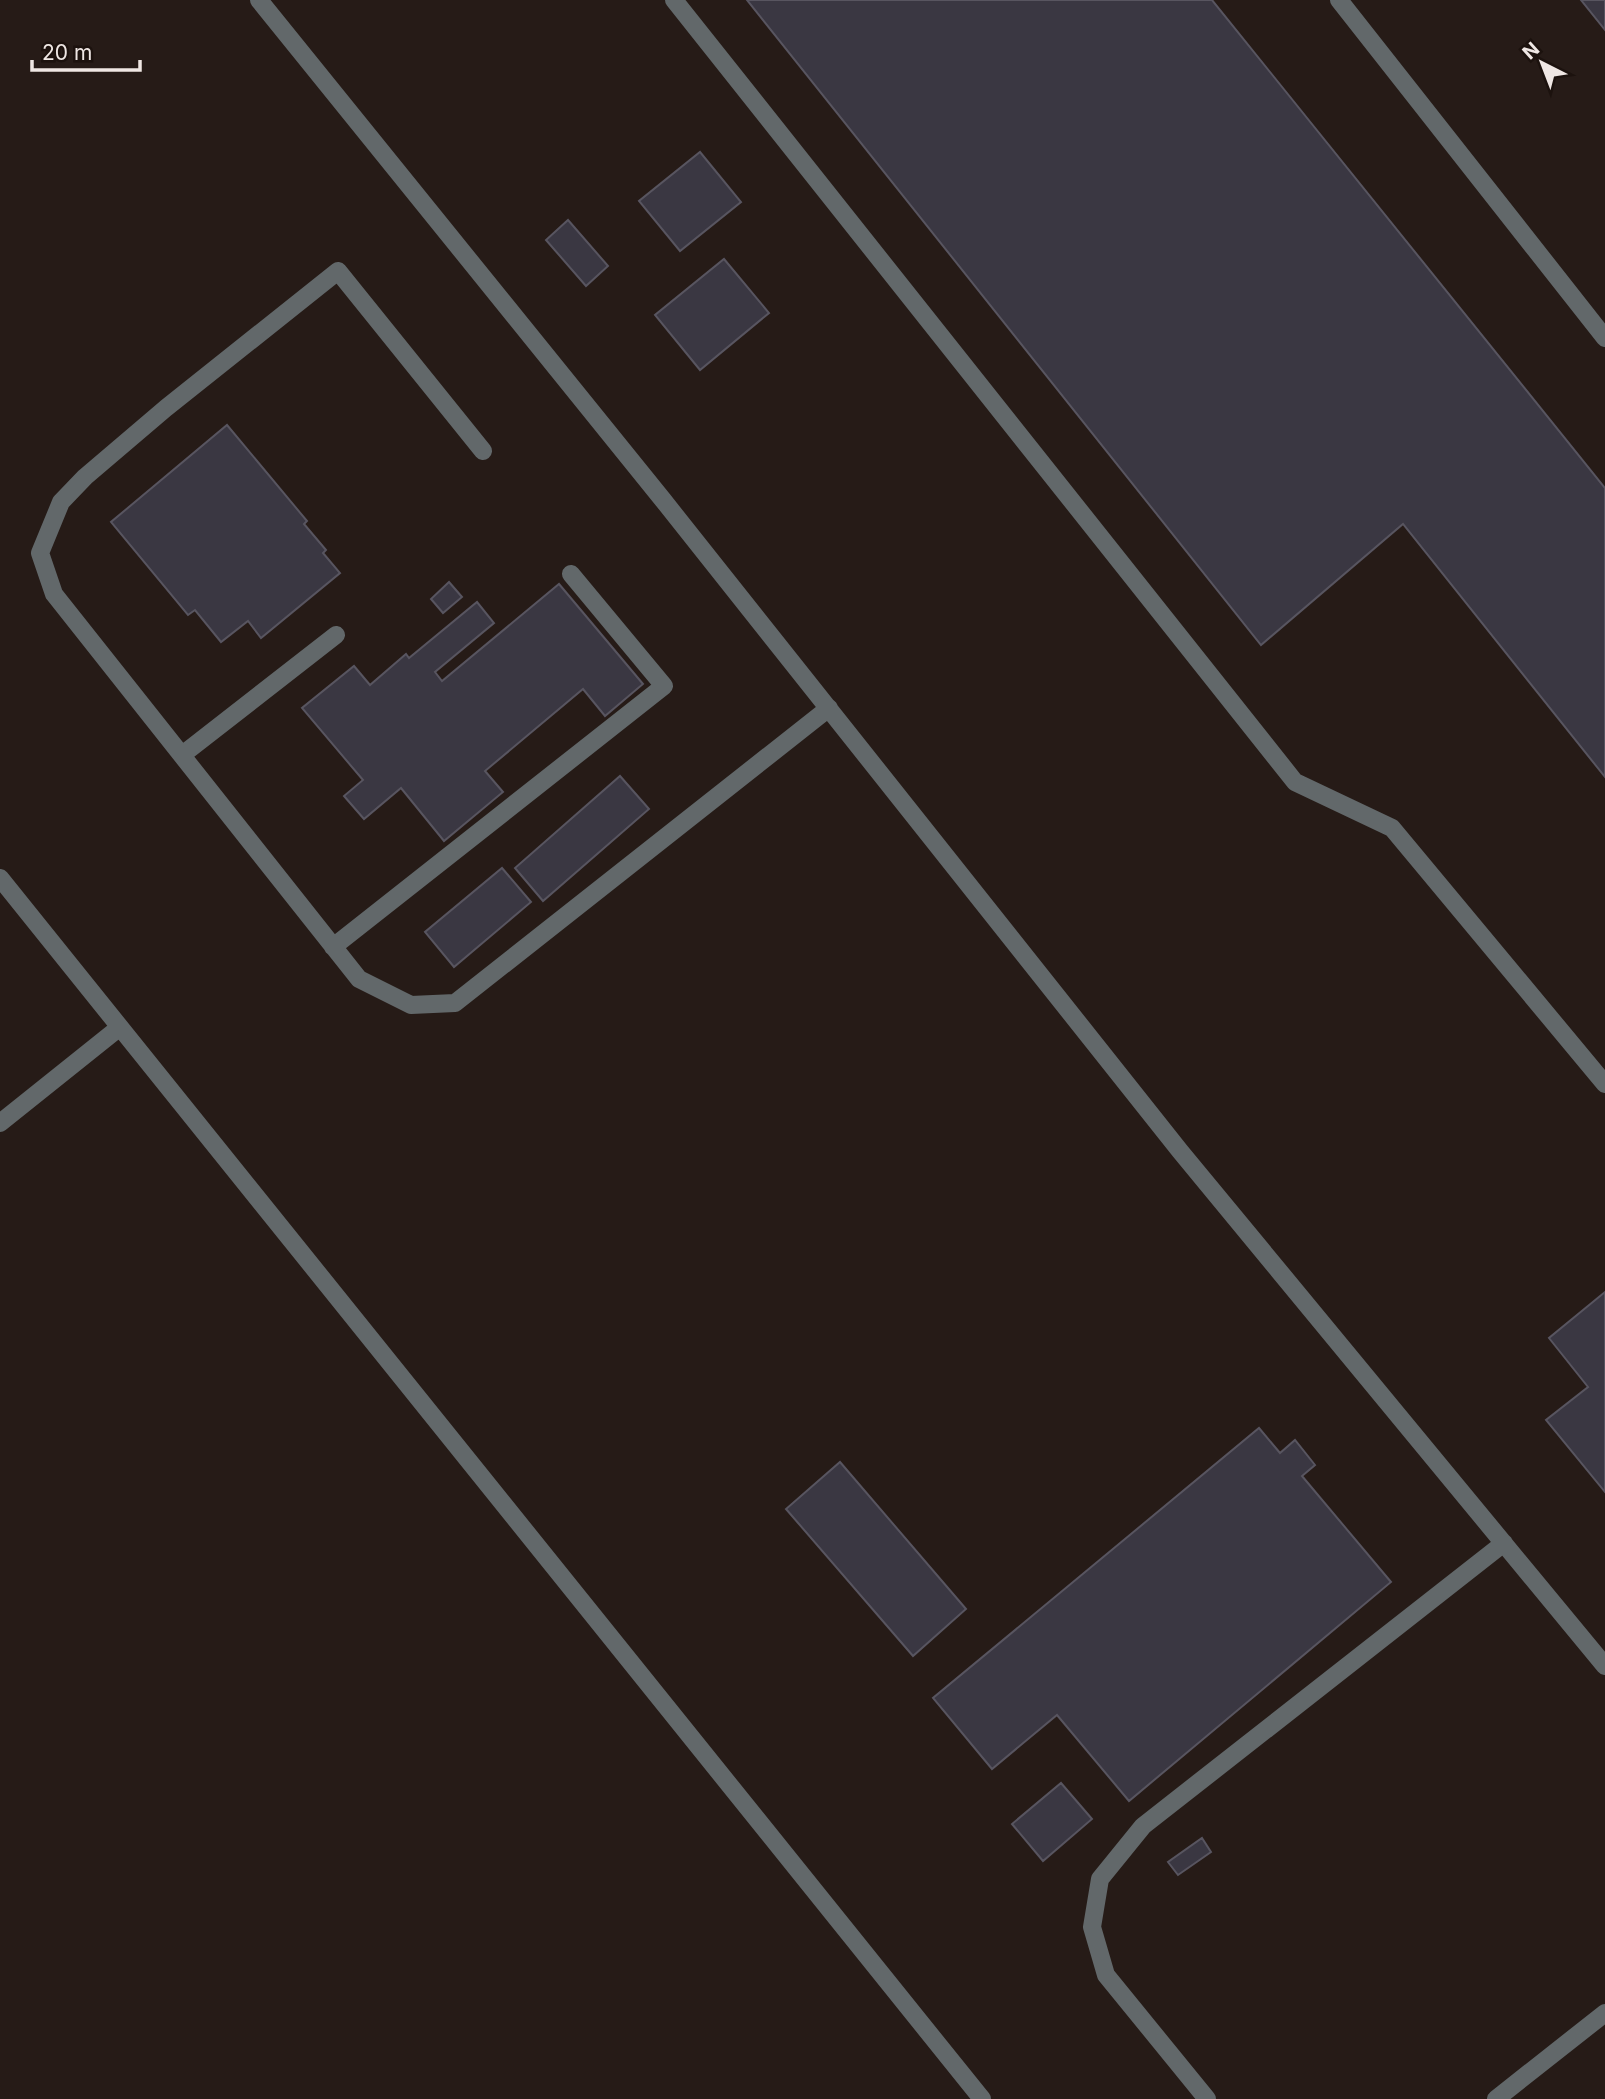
<svg xmlns="http://www.w3.org/2000/svg" width="1605" height="2099" font-family="Inter,sans-serif">
	<rect width="100%" height="100%" fill="#261b17"/>
	<path fill="#3a3742" stroke="#585560" stroke-width="2" d="M747 0H1212L1605 488V777L1403 524 1261 645Z
		M1581 0H1605V30Z
		M700 152 741 202 680 251 639 201Z
		M568 220 608 266 586 286 546 240Z
		M724 259 769 313 700 370 655 315Z
		M227 425 307 521 304 524 326 550 323 553 340 573 261 638 248 621 221 642 195 610 188 615 111 522Z
		M449 582 462 597 443 613 431 599Z
		M559 584 643 684 605 716 583 689 485 771 503 792 444 841 401 788 364 819 344 796 363 780 302 708 354 666 370 685 406 654 409 658 477 602 494 623 435 672 442 681Z
		M620 776 649 809 543 901 515 868Z
		M502 868 531 902 454 967 425 932Z
		M1605 1292V1492L1546 1420 1588 1387 1549 1338Z
		M1259 1428 1280 1453 1295 1440 1315 1465 1302 1476 1391 1582 1129 1801 1057 1715 992 1769 933 1698Z
		M840 1462 966 1609 913 1656 786 1509Z
		M1061 1783 1092 1819 1043 1861 1012 1824Z
		M1202 1838 1211 1852 1178 1875 1168 1862Z"/>
	<g fill="none" stroke-linecap="round" stroke-linejoin="round">
		<path stroke="#62686a" stroke-width="18" d="M259 0 663 500 1180 1151 1605 1666
			M674 0 1295 782 1392 828 1605 1084
			M1339 0 1605 338
			M483 451 338 271 166 408 85 477 61 502 40 553 54 594 359 979 411 1005 455 1003 829 708
			M182 755 336 635
			M0 878 982 2099
			M333 947 664 686 571 574
			M0 1123 120 1027
			M1207 2099 1106 1975 1092 1927 1100 1879 1143 1826 1504 1543
			M1496 2099 1605 2013"/>
	</g>
	<g transform="translate(1542 63) rotate(318)" stroke="#1c120e" stroke-width="5" paint-order="stroke">
	<path d="M0-5L12 26L0 18L-12 26Z" fill="#efe7e4"/>
	<text y="-10" font-size="19" font-weight="bold" text-anchor="middle" fill="#efe7e4">N</text>
	</g>
	<path d="M32 60v10h108v-10" fill="none" stroke="#efe7e4" stroke-width="3.5"/>
	<text x="42" y="60" font-size="21" fill="#efe7e4" stroke="#1c120e" stroke-width="5" paint-order="stroke">20 m</text>
</svg>
